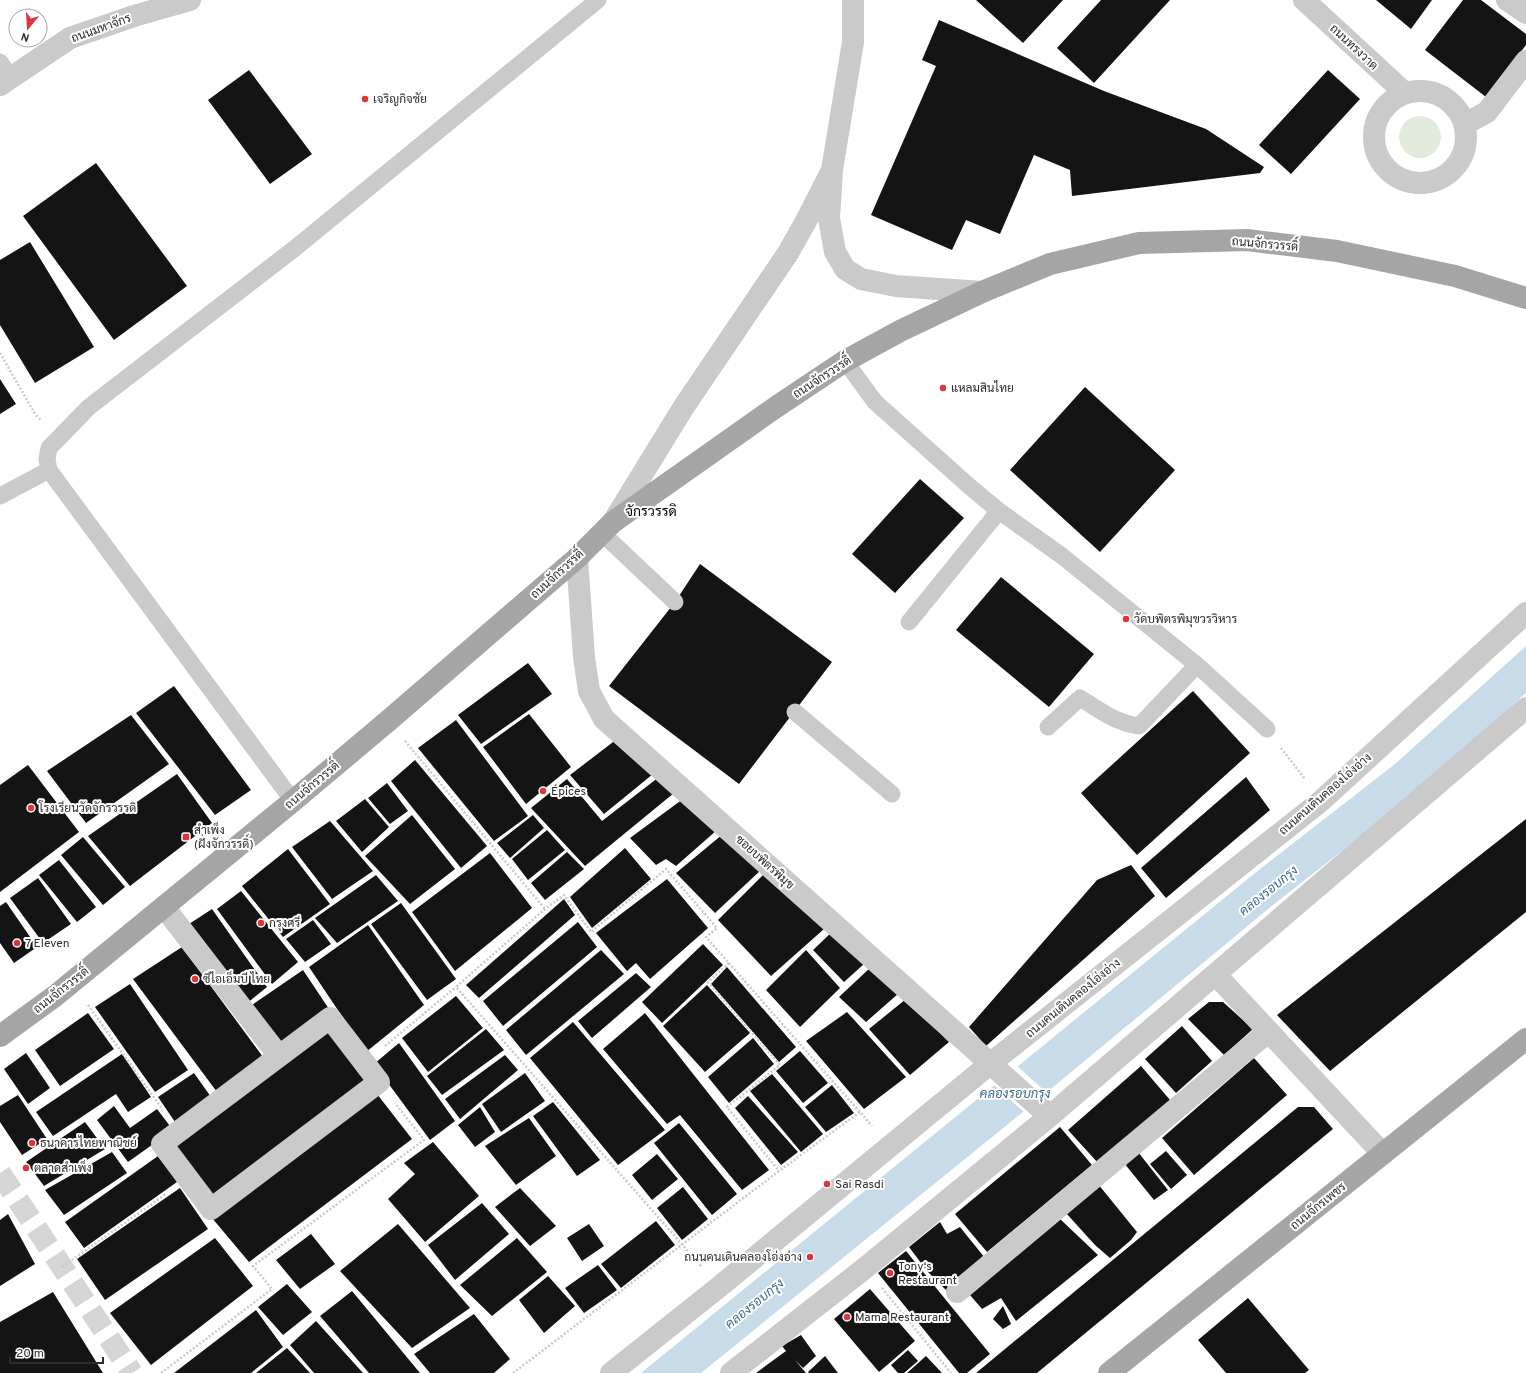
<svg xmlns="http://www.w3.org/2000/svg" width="1526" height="1373" font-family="Overpass,Sarabun,sans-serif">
	<rect width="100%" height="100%" fill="#fff"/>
	<path fill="#e2eadb" d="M1399 137a21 21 0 1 1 42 0a21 21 0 1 1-42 0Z"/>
	<path fill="#c7dbe9" d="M1526 646V693L1403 803 1273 905 1029 1107 701 1373H641L1260 869 1395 764Z"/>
	<path fill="#fff" d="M1016 1065 1048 1094 1025 1113 993 1084Z"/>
	<path fill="#141414" d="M976 0H1063L1023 43Z
		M1101 0H1170L1094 83 1057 48Z
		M1376 0H1432L1411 29Z
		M1463 0H1481L1526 34V45L1486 97 1425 50Z
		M939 20 1104 91 1206 129 1264 167 1260 173 1072 196 1070 170 1034 155 1000 234 966 220 952 250 871 215 936 66 922 60Z
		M249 70 312 154 270 184 208 100Z
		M1328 70 1360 99 1291 174 1259 145Z
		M96 163 187 286 114 340 23 216Z
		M30 242 94 347 35 383 0 325V260Z
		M0 379 16 404 0 414Z
		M1085 387 1175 470 1100 552 1010 470Z
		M920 479 964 518 895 593 852 554Z
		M700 564 832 662 739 784 609 686 675 602Z
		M1001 577 1094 654 1049 707 956 630Z
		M528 663 552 694 481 744 458 715Z
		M174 686 251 790 215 815 136 713Z
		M1193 691 1250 753 1137 855 1081 793Z
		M529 714 571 767 526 804 483 747Z
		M131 715 169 764 86 823 47 771Z
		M456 720 528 816 494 841 418 748Z
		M617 739 653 774 604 814 570 775Z
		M415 760 487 846 461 868 391 781Z
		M28 765 79 832 0 892V785Z
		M177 774 212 823 130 886 88 836Z
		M659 777 674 793 585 866 531 808 567 779 602 821Z
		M1246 777 1270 810 1166 898 1141 868Z
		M387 783 408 811 390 824 368 798Z
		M365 799 389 827 362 852 336 821Z
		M683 799 717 830 676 866 666 859 656 865 630 838Z
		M412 815 455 869 410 904 365 856Z
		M533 815 544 828 510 858 497 843Z
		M1526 819V912L1330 1071 1277 1015Z
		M330 821 373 871 332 899 292 847Z
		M547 830 565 850 528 880 512 859Z
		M723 834 761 870 715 913 676 873Z
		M83 837 125 887 103 905 61 855Z
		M625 848 651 879 592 928 570 897Z
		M288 849 330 904 283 937 242 886Z
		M567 852 584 869 545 900 531 883Z
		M490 853 532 908 455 971 412 912Z
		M59 860 96 907 77 922 39 875Z
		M1131 865 1155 896 986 1046 969 1027 1097 880Z
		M765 873 824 929 771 976 718 920Z
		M376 875 398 901 337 943 315 918Z
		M38 878 71 924 43 943 10 898Z
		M667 879 708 928 650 979 636 963 627 971 596 933Z
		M241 891 298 962 272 984 217 909Z
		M564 899 575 915 479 998 466 985Z
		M6 902 37 947 14 963 0 943V906Z
		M401 903 456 979 427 1000 371 924Z
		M212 909 267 987 246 1004 186 926Z
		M313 920 331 944 305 962 286 939Z
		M578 922 597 947 503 1026 483 1001Z
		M368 925 424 1005 366 1052 309 967Z
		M833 931 864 964 844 982 813 950Z
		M703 944 723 965 662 1023 642 1002Z
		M182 947 263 1057 217 1092 133 979Z
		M601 950 624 974 526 1055 506 1030Z
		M806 950 840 988 800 1027 766 990Z
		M727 967 796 1047 779 1062 711 984Z
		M871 967 899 993 866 1022 839 997Z
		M303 970 329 1009 279 1045 249 1007Z
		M636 973 651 987 592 1038 578 1021Z
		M130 984 188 1070 155 1092 95 1007Z
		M707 985 750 1033 705 1072 663 1026Z
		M456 996 483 1028 428 1072 402 1038Z
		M906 999 949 1042 910 1075 869 1029Z
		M1209 1002H1223L1253 1029 1224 1055 1188 1019Z
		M847 1012 906 1077 864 1109 806 1041Z
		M88 1013 114 1049 60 1086 35 1050Z
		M645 1013 769 1170 742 1190 680 1115 667 1124 603 1049Z
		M573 1022 665 1130 618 1165 530 1058Z
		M1182 1026 1212 1061 1176 1093 1145 1059Z
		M486 1029 504 1050 442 1095 427 1076Z
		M330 1030 370 1084 214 1197 174 1148Z
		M753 1038 774 1064 729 1103 708 1077Z
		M399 1043 455 1121 430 1140 374 1064Z
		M800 1051 828 1083 803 1103 776 1071Z
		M26 1053 50 1088 28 1104 4 1069Z
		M122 1054 151 1097 128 1112 116 1094 53 1136 36 1112Z
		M505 1055 518 1070 460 1119 445 1099Z
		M1254 1058 1287 1095 1194 1175 1162 1138Z
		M1141 1066 1170 1100 1098 1163 1068 1130Z
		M194 1073 211 1097 175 1122 158 1097Z
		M525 1073 545 1101 501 1132 482 1104Z
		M772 1074 823 1134 801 1152 750 1091Z
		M832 1085 854 1113 826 1132 805 1107Z
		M377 1094 412 1139 249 1262 212 1218Z
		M18 1095 47 1139 22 1155 0 1122V1106Z
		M748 1096 798 1152 781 1165 735 1108Z
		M553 1102 600 1160 577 1176 533 1116Z
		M114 1106 130 1128 157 1109 173 1130 128 1162 97 1120Z
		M480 1107 495 1132 475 1147 458 1125Z
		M1298 1107H1314L1333 1129 1037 1373H976Z
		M529 1118 556 1156 516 1185 485 1146Z
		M85 1122 105 1149 44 1186 26 1162Z
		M679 1123 737 1194 712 1215 654 1143Z
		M1060 1127 1092 1165 987 1252 955 1214Z
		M433 1142 479 1196 425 1242 388 1199 415 1174 404 1163Z
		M1166 1151 1187 1175 1171 1189 1150 1164Z
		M112 1152 127 1173 64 1215 45 1190Z
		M1138 1152 1168 1190 1154 1200 1124 1163Z
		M657 1154 678 1179 652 1200 632 1175Z
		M158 1156 177 1182 84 1248 65 1222Z
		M1098 1184 1137 1232 1131 1240 1110 1258 1095 1245 1066 1213Z
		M683 1187 708 1219 682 1240 657 1208Z
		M180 1188 208 1229 105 1300 77 1259Z
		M520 1188 556 1226 530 1246 495 1207Z
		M482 1203 509 1234 455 1280 428 1245Z
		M8 1214 35 1264 0 1286V1220Z
		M1059 1218 1098 1255 1016 1321 1001 1298 982 1309 970 1295Z
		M656 1221 675 1245 621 1288 601 1264Z
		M940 1222 947 1234 960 1227 985 1258 948 1292 927 1271 909 1247Z
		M398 1224 470 1308 412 1348 340 1271Z
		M589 1224 604 1246 582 1261 567 1238Z
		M311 1234 335 1264 300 1289 276 1260Z
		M215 1238 253 1286 151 1365 110 1313Z
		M517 1238 547 1272 492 1316 460 1285Z
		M906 1251 990 1354 967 1373H959L878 1273Z
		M598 1265 617 1290 584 1313 565 1288Z
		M548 1276 575 1306 544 1333 519 1300Z
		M287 1284 312 1312 283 1335 258 1307Z
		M870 1289 915 1341 879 1372 834 1319Z
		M352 1291 420 1373H369L320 1316Z
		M53 1292 103 1373H0V1322Z
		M1248 1298 1309 1370 1305 1373H1226L1198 1340Z
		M1003 1306 1011 1324 1003 1329 993 1319Z
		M256 1310 283 1347 251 1373H174Z
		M474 1314 510 1359 494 1373H430L414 1354Z
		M316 1321 363 1373H314L290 1345Z
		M801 1335 816 1356 803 1368 795 1360 806 1373H756L786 1351 782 1346Z
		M287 1348 310 1373H256Z
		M908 1350 918 1361 904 1373H898L891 1365Z
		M825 1356 838 1373H809L808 1372Z
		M926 1356 942 1373H907Z"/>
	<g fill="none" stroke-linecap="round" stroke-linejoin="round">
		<path stroke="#d5d5d5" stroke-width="22" stroke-dasharray="22 11" stroke-linecap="butt" d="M0 1173 132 1373"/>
		<path stroke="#cacaca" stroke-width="2.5" stroke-dasharray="2 2" stroke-linecap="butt" d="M0 353 35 414 41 420
			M405 741 545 909
			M1281 748 1305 779
			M729 963 708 982 780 1065 727 1107 779 1171
			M88 1005 163 1110
			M385 1046 456 987
			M701 1266 456 987 545 909 564 895 591 932 666 869 717 928 706 937 872 1126
			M62 1267 166 1194
			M882 1288 951 1373
			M161 1373 272 1289 253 1266 424 1140 395 1103
			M513 1373 779 1171 860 1112"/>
		<path stroke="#cacaca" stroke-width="17" d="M0 62 11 78
			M845 361 875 402 969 486 999 511 1062 556 1197 665 1267 729
			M0 496 49 470
			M602 533 675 602
			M909 622 999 511
			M795 712 892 794
			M1048 727 1080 698C1100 710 1115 723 1139 726L1197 665
			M293 801 49 470 47 459 49 448 89 407 294 249 598 0"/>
		<path stroke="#cacaca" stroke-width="22" d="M853 0V42L832 170 829 218 835 252 845 269 861 279 896 286 982 292
			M1304 0 1405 93
			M1507 0 1526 13
			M0 85 70 38 134 16 190 0
			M1374 137a46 46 0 1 1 92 0a46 46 0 1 1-92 0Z
			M1465 124 1487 112 1526 61
			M613 522 683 408 788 253 805 223 832 170
			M577 558 584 657 589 691 604 719 1039 1107 1051 1115
			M164 907 279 1056
			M1216 975 1383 1154
			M330 1018 379 1082 211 1209 162 1144Z
			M957 1292 1268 1032
			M611 1373 719 1287 991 1063 1321 801 1526 613
			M731 1373 865 1268 1051 1115 1526 708"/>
		<path stroke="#a5a5a5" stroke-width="22" d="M0 1036 55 996 293 801 388 721 577 558 613 522 776 407 845 361 902 330 982 292 1050 264 1139 243 1247 240 1337 251 1455 276 1526 298
			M1109 1373 1526 1039"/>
	</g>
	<g fill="#dd363d" stroke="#fff" stroke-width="1.5">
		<circle cx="365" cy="99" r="4"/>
		<circle cx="943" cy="388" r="4"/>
		<circle cx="1126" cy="619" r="4"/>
		<circle cx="543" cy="791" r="4"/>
		<circle cx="31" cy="808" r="4"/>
		<rect x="182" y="833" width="8" height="8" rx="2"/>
		<circle cx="261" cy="923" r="4"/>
		<circle cx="17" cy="943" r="4"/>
		<circle cx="195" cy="979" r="4"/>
		<circle cx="32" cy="1143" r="4"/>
		<circle cx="26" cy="1168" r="4"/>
		<circle cx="827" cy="1184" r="4"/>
		<circle cx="810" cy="1257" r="4"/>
		<circle cx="890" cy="1273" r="4"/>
		<circle cx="847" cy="1317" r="4"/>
	</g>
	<g text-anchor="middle" stroke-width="4" stroke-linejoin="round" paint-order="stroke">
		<g font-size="12" fill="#2d2d2d" stroke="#fff">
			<text transform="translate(101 28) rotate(-20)" y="4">ถนนมหาจักร</text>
			<text transform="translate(1354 47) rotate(43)" y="4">ถนนทรงวาด</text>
			<text transform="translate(1265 244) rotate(5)" y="4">ถนนจักรวรรดิ์</text>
			<text transform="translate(822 377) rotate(-33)" y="4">ถนนจักรวรรดิ์</text>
			<text transform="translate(557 574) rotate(-42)" y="4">ถนนจักรวรรดิ์</text>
			<text transform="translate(312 785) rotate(-40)" y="4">ถนนจักรวรรดิ์</text>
			<text transform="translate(1325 794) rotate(-41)" y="4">ถนนคนเดินคลองโอ่งอ่าง</text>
			<text transform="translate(765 862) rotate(42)" y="4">ซอยบพิตรพิมุข</text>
			<text transform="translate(61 990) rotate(-38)" y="4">ถนนจักรวรรดิ์</text>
			<text transform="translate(1073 998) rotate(-39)" y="4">ถนนคนเดินคลองโอ่งอ่าง</text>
			<text transform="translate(1318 1206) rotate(-39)" y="4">ถนนจักรเพชร</text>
		</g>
		<g font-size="12" fill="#2d2d2d" stroke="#fff" text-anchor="start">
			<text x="373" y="103">เจริญกิจชัย</text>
			<text x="951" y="392">แหลมสินไทย</text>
			<text x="1134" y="623">วัดบพิตรพิมุขวรวิหาร</text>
			<text x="551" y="795">Épices</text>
			<text x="39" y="812">โรงเรียนวัดจักรวรรดิ</text>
			<text x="194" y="834">สำเพ็ง<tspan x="194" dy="14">(ฝั่งจักวรรดิ์)</tspan></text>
			<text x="269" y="927">กรุงศรี</text>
			<text x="25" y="947">7 Eleven</text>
			<text x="203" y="983">ซีไอเอ็มบี ไทย</text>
			<text x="40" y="1147">ธนาคารไทยพาณิชย์</text>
			<text x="34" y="1172">ตลาดสำเพ็ง</text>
			<text x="835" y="1188">Sai Rasdi</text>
			<text x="802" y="1261" text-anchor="end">ถนนคนเดินคลองโอ่งอ่าง</text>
			<text x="898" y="1270">Tony‘s<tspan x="898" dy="14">Restaurant</tspan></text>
			<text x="855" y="1321">Mama Restaurant</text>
		</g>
		<g font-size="13" font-style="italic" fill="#3f6b8b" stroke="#fff">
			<text transform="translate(1268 890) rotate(-39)" y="5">คลองรอบกรุง</text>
			<text x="1015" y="1098">คลองรอบกรุง</text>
			<text transform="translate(754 1303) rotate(-39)" y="5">คลองรอบกรุง</text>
		</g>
		<g font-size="14" fill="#000" stroke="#fff">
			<text x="651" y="516">จักรวรรดิ</text>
		</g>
	</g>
	<g transform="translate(28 28) rotate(198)"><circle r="19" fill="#ffffff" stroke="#ababab"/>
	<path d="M0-3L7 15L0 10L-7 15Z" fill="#dd363d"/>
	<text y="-6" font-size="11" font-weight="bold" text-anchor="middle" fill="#2d2d2d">N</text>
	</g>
	<path d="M10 1357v6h93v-6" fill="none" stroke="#2d2d2d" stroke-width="2"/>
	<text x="16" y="1357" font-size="12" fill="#2d2d2d" stroke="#ffffff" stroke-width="3" paint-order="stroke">20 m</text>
</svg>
